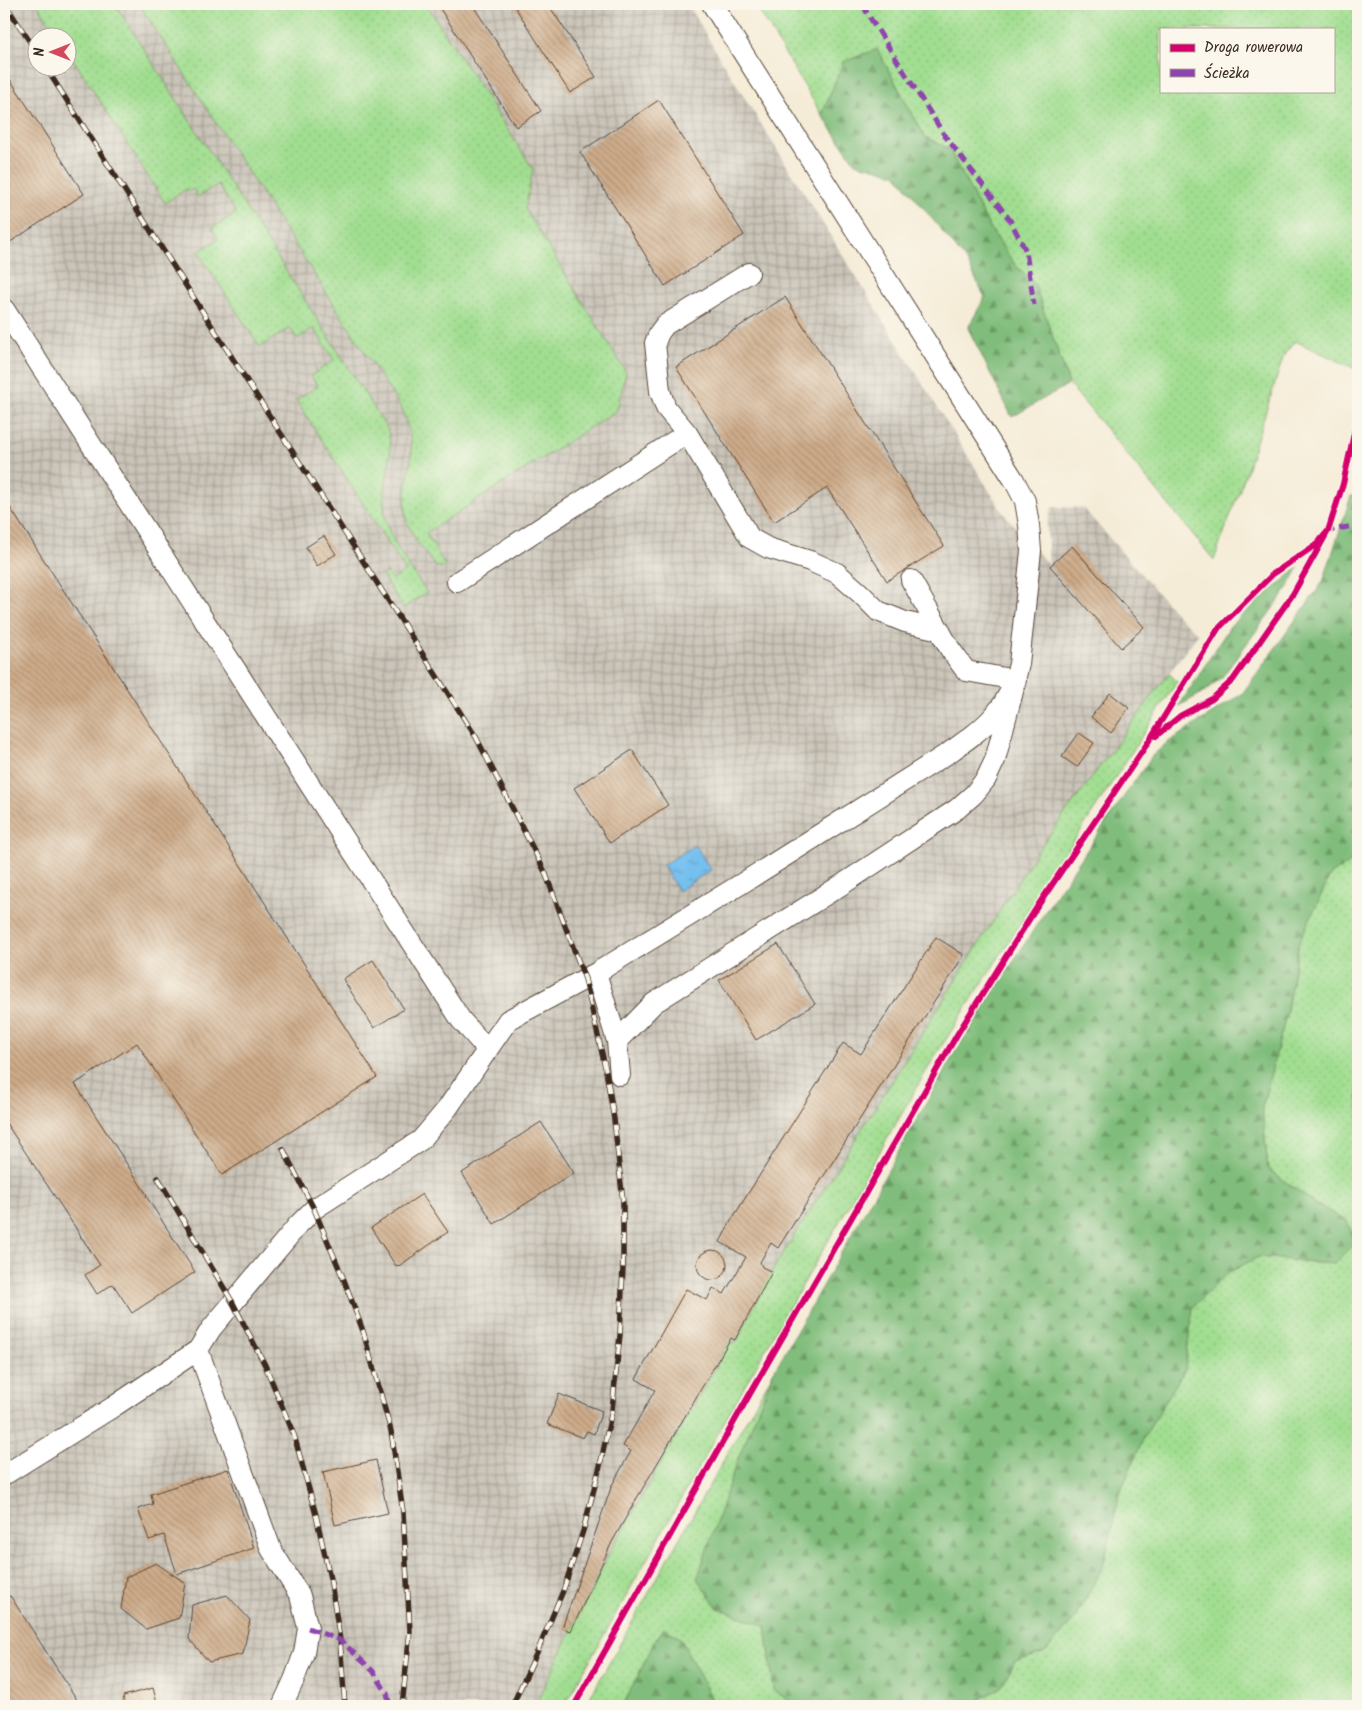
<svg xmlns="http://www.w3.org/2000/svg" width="1362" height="1710" font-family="Kalam,sans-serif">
	<defs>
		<pattern id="industrial-grid" width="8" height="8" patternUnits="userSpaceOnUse" patternTransform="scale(1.25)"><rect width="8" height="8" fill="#c9c3b8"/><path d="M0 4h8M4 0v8" fill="none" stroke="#a49f95"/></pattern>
		<pattern id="grass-dots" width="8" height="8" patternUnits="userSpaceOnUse" patternTransform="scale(1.25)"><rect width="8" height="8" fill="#a1de91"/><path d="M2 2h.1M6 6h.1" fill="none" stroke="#8cbf7d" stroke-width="1.8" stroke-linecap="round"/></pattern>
		<pattern id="forest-firs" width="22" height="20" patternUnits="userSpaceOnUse" patternTransform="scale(1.25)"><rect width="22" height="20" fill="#80bd7b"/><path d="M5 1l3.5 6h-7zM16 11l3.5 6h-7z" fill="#6a9a64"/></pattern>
		<pattern id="water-ripples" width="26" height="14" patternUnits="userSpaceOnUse" patternTransform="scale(1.25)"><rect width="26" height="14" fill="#75c0ef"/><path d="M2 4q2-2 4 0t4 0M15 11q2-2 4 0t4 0" fill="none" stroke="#619cc1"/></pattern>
		<pattern id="building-back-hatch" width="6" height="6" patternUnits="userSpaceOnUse" patternTransform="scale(1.25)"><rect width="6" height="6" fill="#ceac8a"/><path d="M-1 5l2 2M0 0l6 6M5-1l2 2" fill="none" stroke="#a88c70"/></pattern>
	</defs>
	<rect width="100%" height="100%" fill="#fbf7ec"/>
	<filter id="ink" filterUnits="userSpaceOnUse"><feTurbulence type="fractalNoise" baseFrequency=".02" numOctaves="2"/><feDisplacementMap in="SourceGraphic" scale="10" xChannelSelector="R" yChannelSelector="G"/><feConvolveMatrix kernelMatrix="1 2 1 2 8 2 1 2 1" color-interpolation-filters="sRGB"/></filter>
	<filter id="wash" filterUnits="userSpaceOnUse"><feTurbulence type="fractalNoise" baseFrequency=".0096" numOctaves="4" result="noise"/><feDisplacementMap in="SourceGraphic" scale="20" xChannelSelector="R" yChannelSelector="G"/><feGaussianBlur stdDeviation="1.12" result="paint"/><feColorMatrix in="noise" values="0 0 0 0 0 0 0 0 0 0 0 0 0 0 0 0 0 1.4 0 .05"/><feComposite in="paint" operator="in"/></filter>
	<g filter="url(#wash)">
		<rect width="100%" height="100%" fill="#f5ecd7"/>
		<path fill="url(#industrial-grid)" fill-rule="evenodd" d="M4 4H688L718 55 1002 511 1049 566 1047 525 1052 507 1083 508 1178 616 1198 634 1036 853 772 1271 735 1345 730 1342 609 1554 535 1706H4ZM38 38H68V68H38Z"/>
		<path fill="url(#grass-dots)" stroke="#6e8458" fill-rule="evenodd" d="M37 4H115L387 428C398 456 379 486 385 516 390 544 412 569 427 593L403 608 382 575 387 572 392 580 406 571 296 400 318 386 311 376 334 360 314 328 297 339 290 328 260 347 198 252 218 239 212 228 236 213 218 184 198 197 194 189 188 192 186 189 165 203 68 51V38L59 37Z
			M139 4H426L533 169 525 209 626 372 617 410 426 533 445 565 442 567 435 566C425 552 408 533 406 516 403 496 409 476 411 457 413 440 408 424 401 408Z
			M755 4H1358V370L1295 341 1284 355 1247 470 1214 560 1069 384 1034 283 1016 266 990 228 949 149 925 137 877 50 843 63 822 115ZM1161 29H1333V91H1161Z
			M1169 673 1177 682 935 1056 761 1357 564 1706H535L609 1554 730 1342 735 1344 772 1271 1036 853Z
			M1358 857V1706H968L1001 1687 1015 1662 1045 1652 1103 1567 1120 1492 1144 1437 1185 1369 1192 1307 1229 1272 1258 1257 1335 1264 1347 1221 1317 1205 1268 1169 1262 1108 1286 1015 1299 942 1331 874Z
			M774 1371 736 1464 719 1608 766 1626 774 1690 796 1706H709L711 1697 680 1638 664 1628 654 1643 623 1706H585Z"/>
		<path fill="url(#forest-firs)" stroke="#5e744c" d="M877 49 925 137 949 149 990 228 1016 266 1034 283 1069 384 1012 417 968 328 985 297 967 262 896 174 855 163 822 115 843 62Z
			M1358 495V857L1331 874 1299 942 1286 1015 1262 1108 1268 1169 1317 1205 1347 1221 1356 1242 1335 1264 1258 1257 1229 1272 1193 1307 1185 1369 1144 1437 1120 1492 1103 1567 1074 1620 1045 1652 1015 1662 1001 1687 968 1706H796L774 1690 766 1626 718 1608 697 1579 736 1464 774 1371 953 1056 1052 901 1152 756 1167 743 1242 694 1323 582 1351 496Z
			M1299 567 1288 588 1222 677 1204 692 1179 706 1231 625Z
			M664 1628 680 1638 711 1697 709 1706H623L654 1643Z"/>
		<path fill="url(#water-ripples)" stroke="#587586" d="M695 845 711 870 678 891 663 865Z"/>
		<g id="blocks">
			<path fill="url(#building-back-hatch)" d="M437 4H472L541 111 516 127Z
				M513 4H548L596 77 570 93Z
				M4 70 84 194 4 246Z
				M659 100 744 235 665 286 580 152Z
				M785 297 944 546 887 581 827 488 774 522 676 367Z
				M4 498 377 1077 222 1175 137 1043 75 1084 147 1195 146 1196 195 1272 132 1313 113 1284 97 1294 85 1275 100 1265 82 1238 80 1237 81 1236 4 1120Z
				M324 536 336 554 317 566 306 547Z
				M1072 546 1144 627 1121 648 1050 566Z
				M1110 693 1129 708 1111 733 1091 717Z
				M1079 733 1094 743 1077 767 1062 757Z
				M632 750 668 805 610 843 574 788Z
				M936 937 964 955 778 1248 771 1243 760 1262 762 1267 772 1272 735 1340 731 1338 637 1498 612 1542 571 1631 562 1628 612 1485 631 1451 623 1446 655 1390 636 1379 686 1289 707 1300 713 1288 724 1294 746 1257 720 1242 732 1219 843 1043 861 1054Z
				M778 944 815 1004 756 1040 719 980Z
				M373 960 404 1009 374 1028 343 979Z
				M541 1122 574 1173 494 1224 462 1173Z
				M422 1194 448 1232 399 1266 398 1265 396 1266 371 1228Z
				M697 1265a15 15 0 1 1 30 0a15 15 0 1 1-30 0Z
				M559 1394 602 1411 594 1434 587 1431 583 1438 547 1424Z
				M376 1460 388 1513 335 1525 323 1472Z
				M228 1469 254 1548 177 1574 164 1535 149 1540 138 1509 153 1504 151 1494Z
				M156 1563 185 1583 179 1618 146 1629 121 1609 126 1577Z
				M4 1593 11 1597 81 1706H4Z
				M227 1595 250 1620 243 1654 209 1662 189 1639 192 1605Z
				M153 1688 158 1706H125L123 1696Z"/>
		</g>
	</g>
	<g filter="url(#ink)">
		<use href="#blocks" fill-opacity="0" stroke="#57473a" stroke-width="1"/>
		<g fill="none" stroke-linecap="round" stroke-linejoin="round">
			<defs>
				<path id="service" d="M749 273 665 325 659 333 655 343 660 391 666 408 687 433 750 538 768 548 810 561 837 573 860 593 878 611 905 622 940 630
					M4 309 461 1020 487 1049
					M457 582 687 433
					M596 973 617 1041 620 1075
					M617 1041 654 1003 846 882 957 809 974 794 986 779 995 760 1016 680 966 671 950 649 911 580
					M198 1350 271 1549 300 1596 308 1628 304 1653 294 1680 282 1706
					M4 1475 113 1407 198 1350 211 1329 298 1225 314 1209 421 1140 447 1109 508 1020 596 973 741 884 950 752C985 727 1010 709 1019 664L1031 551 1029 525 1025 501 1014 480 712 4"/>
			</defs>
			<use href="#service" stroke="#57473a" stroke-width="22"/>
			<use href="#service" stroke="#fff" stroke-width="20"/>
			<defs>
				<path id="rail" d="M5 4 38 54
					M46 68 476 737 545 872 585 979 606 1071 614 1119 623 1202V1267L620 1335 612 1410 600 1466 583 1531 563 1591 538 1650 512 1706
					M283 1149 314 1209 344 1280 363 1331 391 1431 403 1512 410 1631 402 1706
					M158 1178 233 1303 265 1365 294 1435 316 1515 331 1583 340 1640 345 1706"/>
			</defs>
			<use href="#rail" stroke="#3b2a1e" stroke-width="5.5"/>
			<use href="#rail" stroke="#fbf7ec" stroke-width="4" stroke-dasharray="11" stroke-linecap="butt"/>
			<path stroke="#8e44ad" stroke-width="5" stroke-dasharray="10 5" stroke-linecap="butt" d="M863 4 867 13 945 136 1010 220 1026 251 1034 305
				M1326 534 1328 531 1358 525
				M308 1628 340 1640 373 1671 387 1693 390 1706"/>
			<defs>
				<path id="cycleway" d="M1156 736 1180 716 1212 699 1233 680 1293 594 1328 531 1343 484 1358 415
					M574 1706 751 1392 958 1033 1037 907 1147 744 1218 629 1273 574 1317 544 1328 531"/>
			</defs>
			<use href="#cycleway" stroke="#fbf7ec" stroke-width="9"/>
			<use href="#cycleway" stroke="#d6006c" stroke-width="6"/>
		</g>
	</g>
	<rect width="1362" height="1710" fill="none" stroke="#fbf7ec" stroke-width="20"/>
	<rect x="1160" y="28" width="175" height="65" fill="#fbf7ec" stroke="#aea59a"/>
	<rect x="1170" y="44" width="25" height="8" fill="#d6006c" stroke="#aea59a"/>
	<text x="1204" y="52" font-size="15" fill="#3b2a1e">Droga rowerowa</text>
	<rect x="1170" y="69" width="25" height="8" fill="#8e44ad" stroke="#aea59a"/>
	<text x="1204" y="78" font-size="15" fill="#3b2a1e">Ścieżka</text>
	<g transform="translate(52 52) rotate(270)"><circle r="24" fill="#fbf7ec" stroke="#aea59a"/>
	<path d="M0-4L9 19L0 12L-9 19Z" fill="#d1495b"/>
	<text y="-8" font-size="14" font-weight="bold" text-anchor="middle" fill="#3b2a1e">N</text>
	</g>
</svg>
